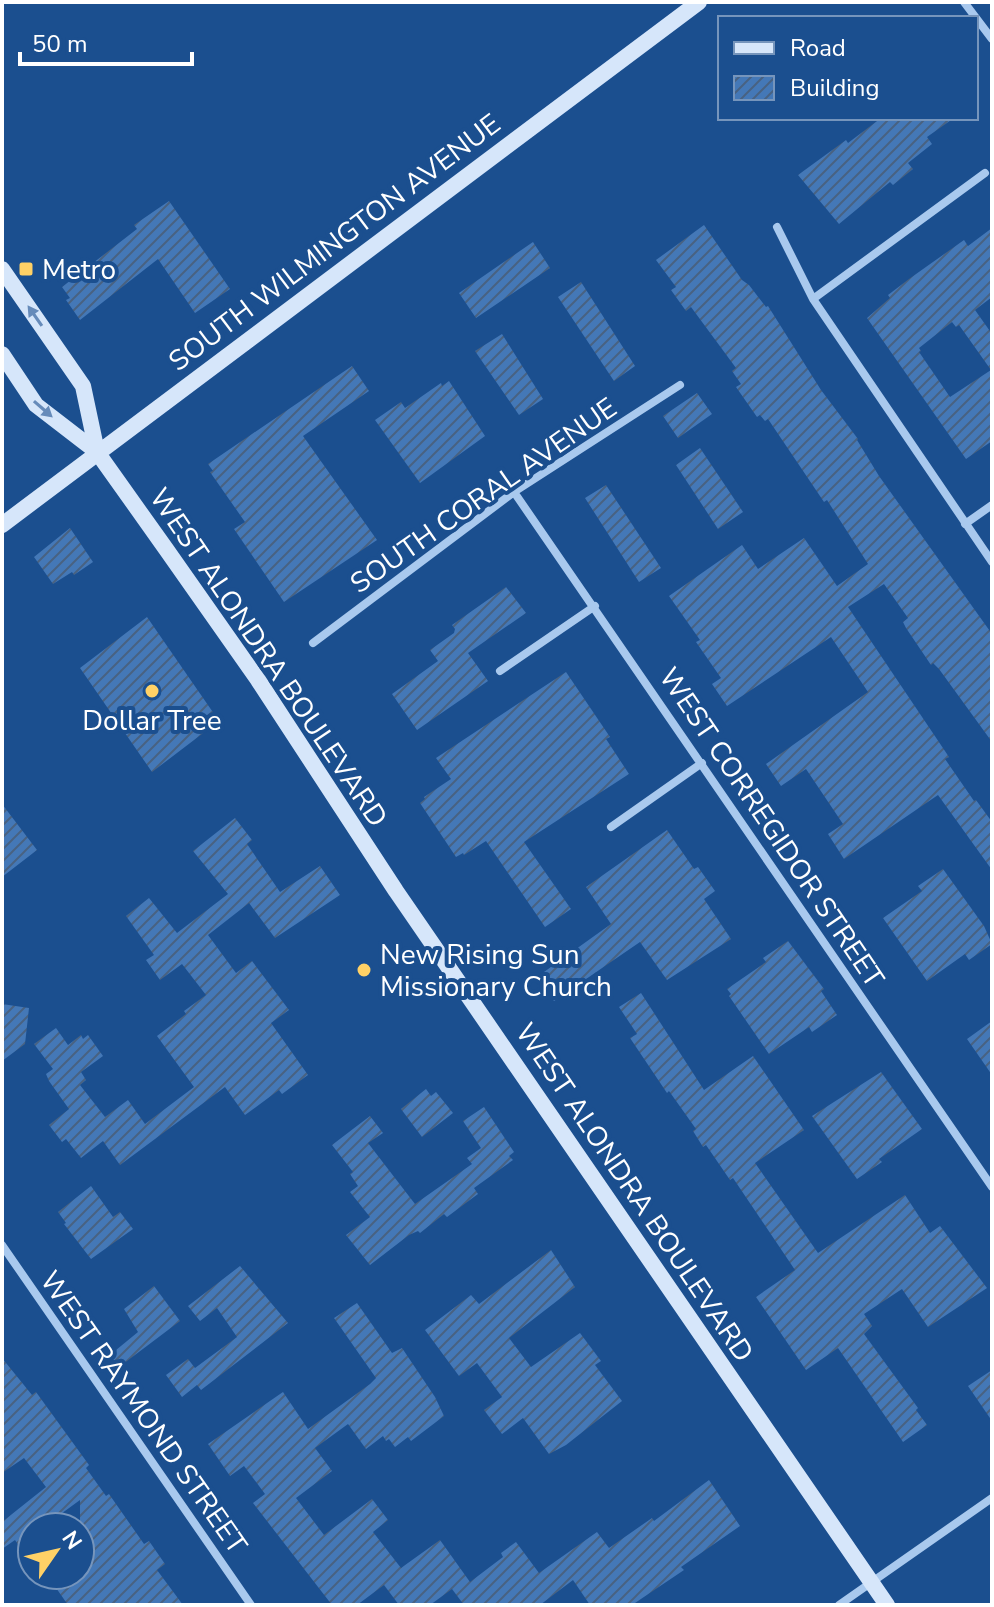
<svg xmlns="http://www.w3.org/2000/svg" width="994" height="1607" font-family="'Nunito Sans',sans-serif">
	<defs>
		<pattern id="building-hatch" width="6" height="6" patternUnits="userSpaceOnUse" patternTransform="scale(2)"><rect width="6" height="6" fill="#4478b7"/><path d="M-1 1l2-2M0 6l6-6M5 7l2-2" fill="none" stroke="#486282"/></pattern>
	</defs>
	<rect width="100%" height="100%" fill="#1b4f8f"/>
	<path fill="url(#building-hatch)" fill-rule="evenodd" d="M881 118H954L927 137 932 144 908 163 913 169 893 185 890 182 839 224 798 175 846 140 848 143Z
		M169 201 230 289 195 313 158 259 80 320 66 300 70 298 62 287 137 229 134 225Z
		M704 225 742 280 749 285 766 307 768 306 821 390 858 439 857 440 879 476 992 634V742L939 669 933 663 931 665 906 628 903 622 908 618 884 584 848 607 949 757 945 759 974 801 976 800 992 822V870L938 795 844 859 828 834 843 824 806 769 781 786 766 764 868 692 831 637 727 706 712 684 721 678 696 642 700 640 669 596 742 545 758 569 804 538 837 586 868 564 827 500 824 502 768 419 765 421 760 415 757 417 736 387 741 384 732 371 736 368 691 307 686 311 671 290 676 287 656 260Z
		M992 228V297L975 310 992 334V441L966 459 867 318 890 298 888 295 909 279 964 240 968 246ZM952 322 956 327 959 325 991 370 950 397 919 352 921 351 919 348Z
		M533 242 550 268 476 318 459 293Z
		M581 282 635 366 614 381 558 297Z
		M502 334 543 399 519 415 475 351Z
		M352 366 369 391 303 436 377 540 284 602 234 529 245 522 210 472 213 471 208 464Z
		M449 381 485 436 420 483 375 420 401 402 405 408 441 383 442 386Z
		M697 393 712 414 678 438 663 416Z
		M700 448 743 512 718 529 676 465Z
		M606 485 661 568 639 582 585 498Z
		M70 528 93 562 74 575 72 572 53 584 34 557Z
		M506 587 526 613 468 653 488 681 417 730 392 694 438 661 430 650 454 633 455 629 452 625Z
		M147 617 219 721 152 772 80 668Z
		M566 672 610 737 606 739 629 774 524 842 571 909 545 927 486 841 464 855 463 853 456 857 420 803 425 799 424 797 451 779 436 758Z
		M2 804 37 850 2 877Z
		M235 818 252 840 247 844 280 892 320 866 340 895 275 938 249 903 208 935 236 973 252 961 289 1010 271 1023 308 1075 282 1094 279 1090 245 1115 225 1087 120 1165 103 1141 81 1158 66 1139 62 1142 49 1125 69 1109 49 1081 46 1074 53 1069 34 1044 56 1028 68 1045 81 1035 83 1039 88 1035 103 1056 81 1072 86 1080 80 1085 105 1117 128 1100 145 1124 194 1087 157 1036 186 1014 184 1011 206 995 182 964 160 980 146 960 154 955 126 916 149 898 177 933 228 894 193 851Z
		M667 830 694 869 698 867 715 891 704 899 731 939 667 980 640 942 554 1001 537 977 611 924 586 887Z
		M943 869 984 926 992 944 969 960 965 954 927 981 883 918 922 891 918 886Z
		M788 941 824 989 821 991 837 1015 812 1032 809 1027 769 1054 729 996 731 994 727 989 766 962 763 958Z
		M641 993 704 1090 753 1056 804 1130 755 1163 818 1253 905 1195 930 1233 940 1226 987 1288 928 1327 902 1289 864 1314 872 1326 864 1334 918 1408 916 1410 927 1425 903 1442 838 1348 806 1370 756 1297 795 1270 733 1178 730 1180 706 1145 703 1147 693 1131 696 1129 669 1091 667 1093 630 1038 637 1034 619 1007Z
		M2 1004 29 1008 25 1044 2 1061Z
		M992 1021V1075L967 1039Z
		M881 1072 922 1129 879 1159 882 1162 857 1179 812 1116Z
		M426 1089 431 1096 436 1092 453 1113 422 1137 401 1109Z
		M484 1107 514 1152 509 1156 513 1160 474 1188 478 1194 447 1217 444 1214 420 1233 418 1231 409 1235 370 1265 346 1235 370 1217 350 1192 358 1186 350 1174 353 1172 332 1145 370 1116 383 1133 368 1143 415 1204 472 1164 467 1158 481 1148 463 1121Z
		M91 1186 113 1217 120 1212 133 1229 91 1259 64 1224 66 1223 58 1212Z
		M551 1250 575 1287 509 1338 531 1367 580 1333 601 1361 595 1365 622 1401 566 1445 549 1454 523 1418 502 1434 484 1410 502 1397 477 1363 459 1376 425 1330 471 1295 479 1304Z
		M240 1266 288 1323 201 1390 197 1385 182 1397 166 1375 188 1359 195 1368 237 1337 217 1308 200 1321 188 1306Z
		M154 1286 180 1321 119 1367 110 1355 138 1332 124 1309Z
		M357 1303 392 1353 402 1348 435 1397 444 1416 411 1441 408 1437 395 1447 389 1439 386 1441 383 1436 366 1449 348 1424 315 1448 332 1471 296 1498 324 1535 372 1499 388 1520 373 1532 401 1568 440 1540 470 1582 503 1557 501 1553 516 1542 539 1573 597 1532 609 1548 652 1518 654 1521 709 1480 740 1526 681 1567 684 1570 632 1605H590L573 1580 540 1605H464L452 1589 430 1605H399L384 1585 357 1605H332L253 1503 265 1494 244 1466 230 1476 208 1444 283 1392 308 1429 370 1384 376 1378 334 1318Z
		M2 1358 32 1395 36 1392 89 1465 86 1468 106 1496 109 1494 144 1544 149 1541 165 1564 157 1570 183 1605H68L47 1575H80V1500L43 1527H32V1565L15 1540 2 1549V1522L46 1487 24 1458 2 1473Z
		M992 1370V1421L968 1386Z"/>
	<g fill="none" stroke-linecap="round" stroke-linejoin="round">
		<path stroke="#a9c9ee" stroke-width="8" d="M964 2 992 39
			M777 227 813 299 992 562
			M813 299 985 173
			M514 492 992 1187
			M965 524 992 505
			M313 643 514 492 680 385
			M500 671 595 606
			M611 827 702 763
			M2 1245 251 1605
			M839 1605 992 1498"/>
		<path stroke="#d6e6fa" stroke-width="16" d="M2 269 83 386 97 452
			M2 354 36 405 97 452 166 549 258 680 396 891 887 1605
			M2 525 699 2"/>
	</g>
	<defs><path id="oneway-solid" d="M-6-.8H1V-3.2L6.5 0L1 3.2V.8H-6Z" transform="scale(2)"/></defs>
	<g fill="#668bba">
		<use href="#oneway-solid" transform="translate(35 316) rotate(-125)"/>
		<use href="#oneway-solid" transform="translate(43 409) rotate(41)"/>
	</g>
	<g fill="#ffd166" stroke="#1b4f8f" stroke-width="3">
		<rect x="18" y="261" width="16" height="16" rx="4"/>
		<circle cx="152" cy="691" r="8"/>
		<circle cx="364" cy="970" r="8"/>
	</g>
	<g text-anchor="middle" stroke-width="8" stroke-linejoin="round" paint-order="stroke">
		<g font-size="28" fill="#fff" stroke="#1b4f8f">
			<text transform="translate(334 242) rotate(-37)" y="10">SOUTH WILMINGTON AVENUE</text>
			<text transform="translate(483 495) rotate(-35)" y="10">SOUTH CORAL AVENUE</text>
			<text transform="translate(269 657) rotate(56)" y="10">WEST ALONDRA BOULEVARD</text>
			<text transform="translate(772 827) rotate(56)" y="10">WEST CORREGIDOR STREET</text>
			<text transform="translate(635 1192) rotate(56)" y="10">WEST ALONDRA BOULEVARD</text>
			<text transform="translate(144 1412) rotate(55)" y="10">WEST RAYMOND STREET</text>
		</g>
		<g font-size="28" fill="#fff" stroke="#1b4f8f" text-anchor="start">
			<text x="42" y="279">Metro</text>
			<text x="152" y="730" text-anchor="middle">Dollar Tree</text>
			<text x="380" y="964">New Rising Sun<tspan x="380" dy="32">Missionary Church</tspan></text>
		</g>
	</g>
	<rect width="994" height="1607" fill="none" stroke="#ffffff" stroke-width="8"/>
	<rect x="718" y="16" width="260" height="104" fill="#1b4f8f" stroke="#7695bc" stroke-width="2"/>
	<rect x="734" y="42" width="40" height="12" fill="#d6e6fa" stroke="#7695bc" stroke-width="2"/>
	<text x="790" y="56" font-size="24" fill="#ffffff">Road</text>
	<rect x="734" y="76" width="40" height="24" fill="url(#building-hatch)" stroke="#7695bc" stroke-width="2"/>
	<text x="790" y="96" font-size="24" fill="#ffffff">Building</text>
	<g transform="translate(56 1551) rotate(56)"><circle r="38" fill="#1b4f8f" stroke="#7695bc" stroke-width="2"/>
	<path d="M0-6L14 30L0 20L-14 30Z" fill="#ffd166"/>
	<text y="-12" font-size="22" font-weight="bold" text-anchor="middle" fill="#ffffff">N</text>
	</g>
	<path d="M20 52v12h172v-12" fill="none" stroke="#ffffff" stroke-width="4"/>
	<text x="32" y="52" font-size="24" fill="#ffffff" stroke="#1b4f8f" stroke-width="6" paint-order="stroke">50 m</text>
</svg>
